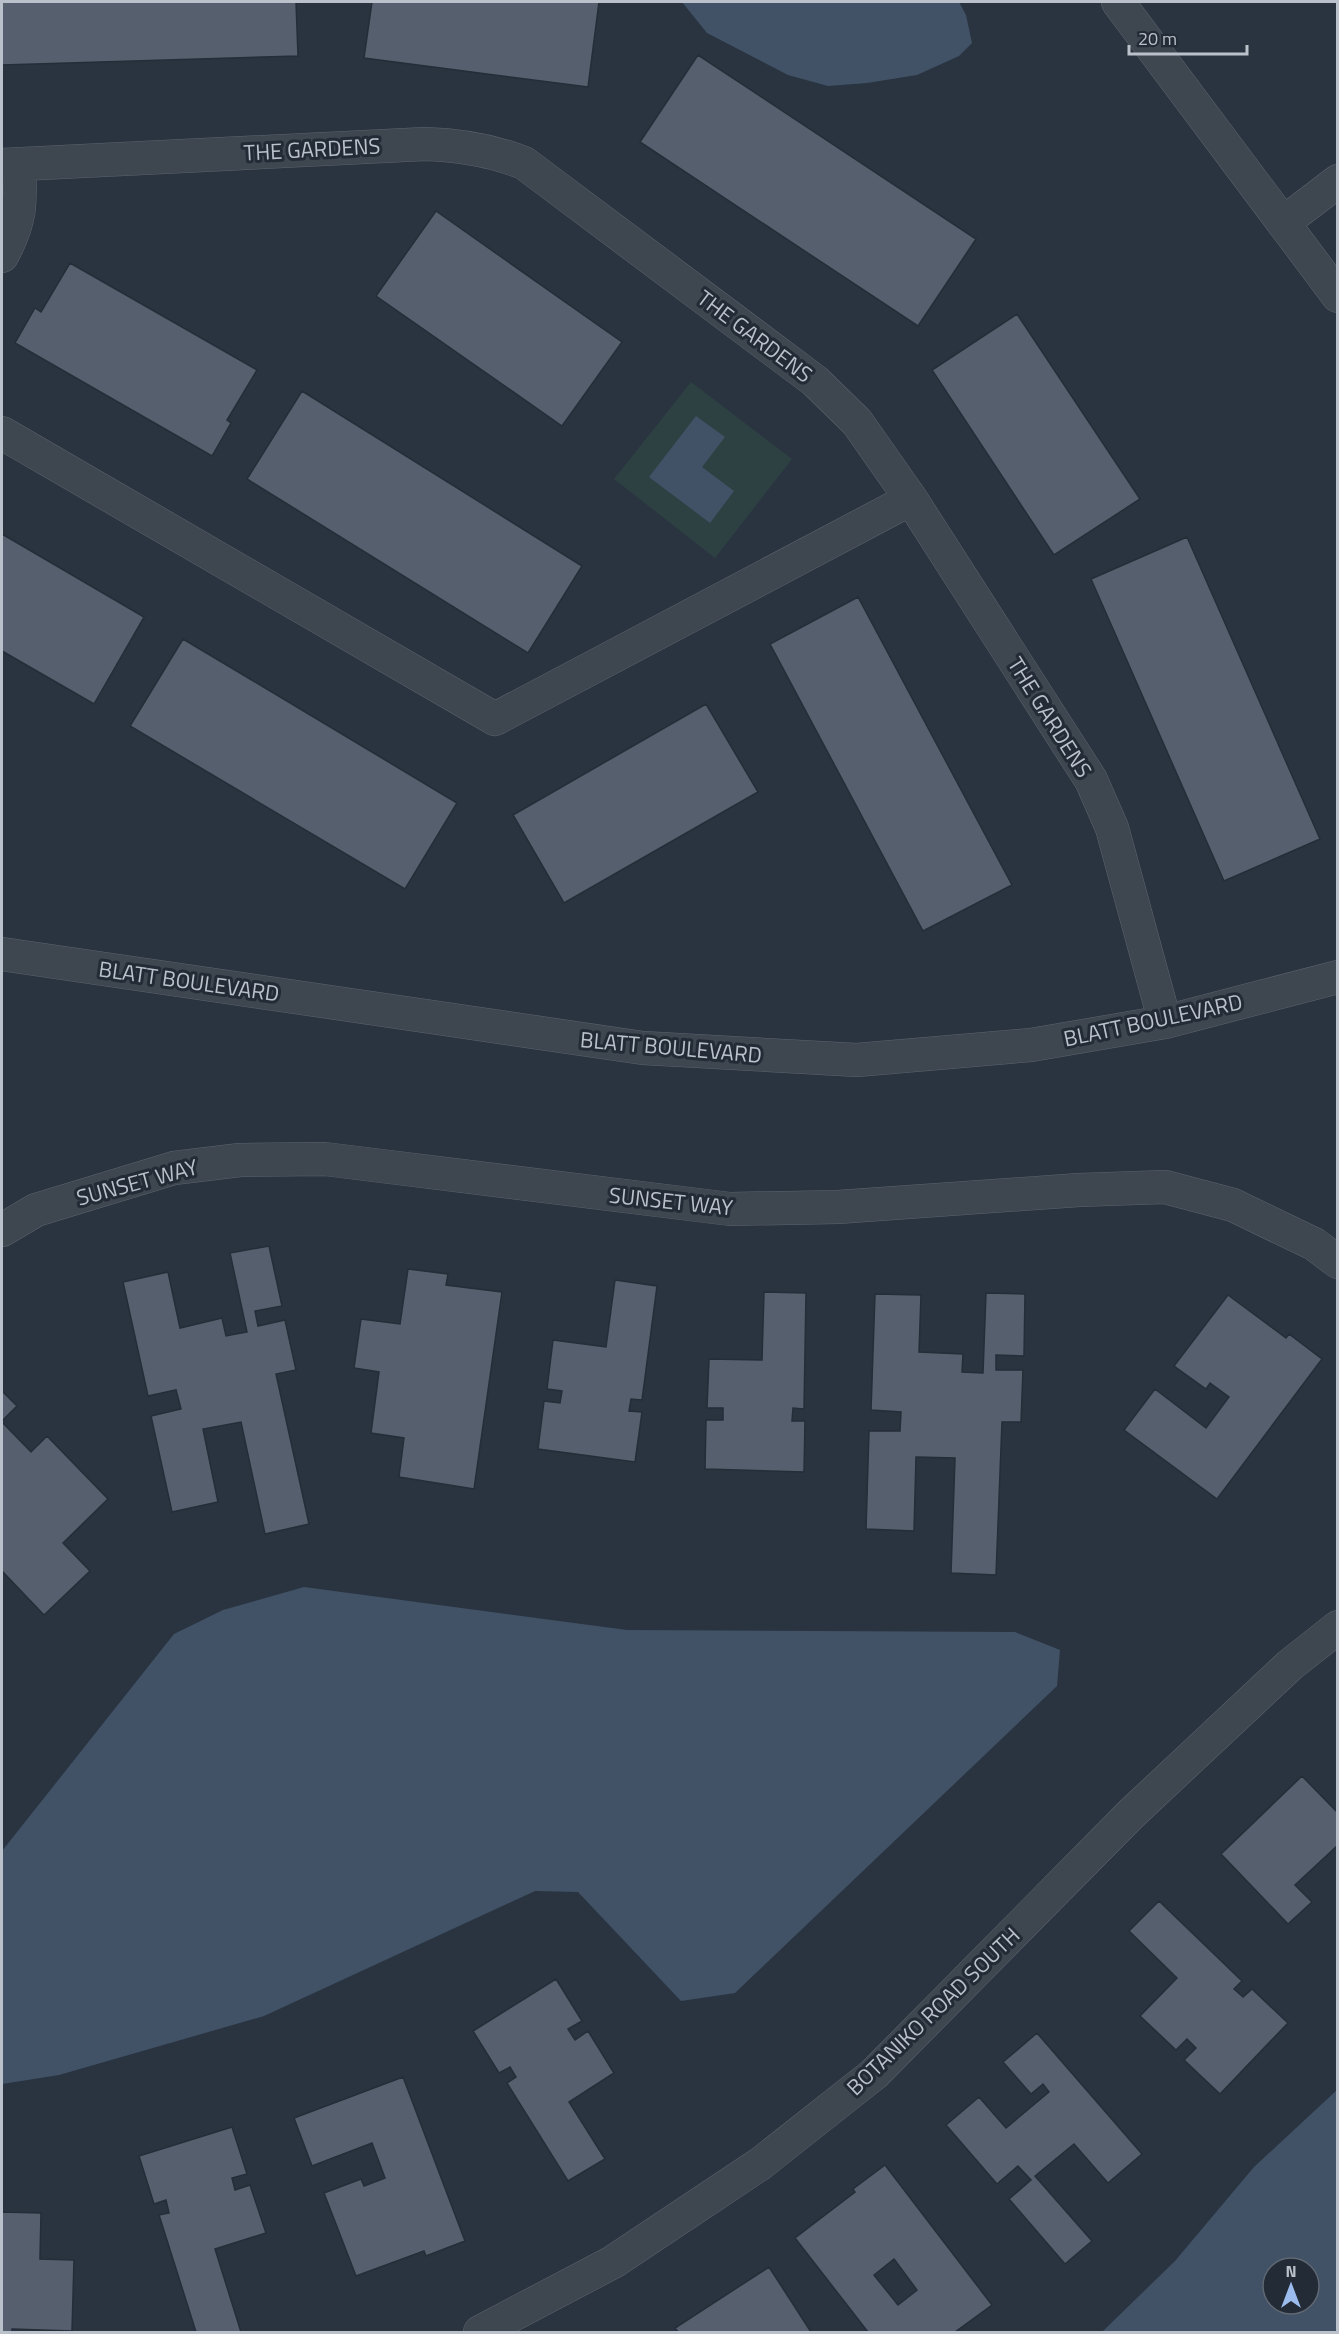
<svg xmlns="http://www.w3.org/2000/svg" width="1339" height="2334" font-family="'Titillium Web',sans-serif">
	<rect width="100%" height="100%" fill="#2a3440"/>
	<path fill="#2d4142" d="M691 382 792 459 715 558 614 479Z"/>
	<path fill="#415267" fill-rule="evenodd" d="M682 2H959L966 15 972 43 959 56 917 75 867 83 828 86 788 75 707 33Z
		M696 416 725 437 702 467 734 491 710 523 649 477Z
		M304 1587 627 1630 1015 1632 1060 1650 1057 1686 735 1993 681 2001 578 1892 535 1891 264 2016 59 2075 2 2084V1851L174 1634 223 1610Z
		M1337 2090V2332H1102L1175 2261 1254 2167ZM1273 2268H1309V2304H1273Z"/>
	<path fill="#555f6d" stroke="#242d38" stroke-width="1.5" fill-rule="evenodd" d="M2 2H296L298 56 2 65Z
		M372 2H599L588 87 364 58Z
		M698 55 976 239 918 326 640 142Z
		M436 211 622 342 562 426 376 296Z
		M70 263 257 370 227 420 231 423 212 456 15 343 35 308 41 312Z
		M1017 314 1140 499 1054 555 932 370Z
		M302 391 582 566 528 653 247 479Z
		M2 534 144 617 94 704 2 651Z
		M1187 537 1320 839 1224 881 1091 579Z
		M858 597 1012 885 923 931 770 644Z
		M183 639 457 803 405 889 130 726Z
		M706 704 758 792 564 903 513 815Z
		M269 1246 282 1306 255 1311 258 1326 285 1320 296 1370 276 1374 309 1524 265 1534 241 1422 203 1429 218 1502 172 1512 151 1416 181 1409 176 1390 148 1396 123 1282 168 1272 180 1328 222 1318 226 1336 247 1332 230 1253Z
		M408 1269 448 1274 446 1285 502 1292 474 1489 399 1477 404 1438 371 1433 379 1372 354 1368 361 1319 400 1324Z
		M615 1280 657 1286 642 1400 631 1399 629 1411 642 1412 635 1462 538 1449 544 1401 560 1403 562 1391 547 1389 553 1340 606 1347Z
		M764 1292 806 1293 804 1409 793 1408 792 1421H805L804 1472 705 1469 706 1420H723V1408H707L709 1359 762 1360Z
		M986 1293 1025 1294 1024 1356 996 1355V1370H1023L1021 1422H1002L996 1575 951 1573 955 1458 916 1457 914 1531 866 1529 869 1431H900L901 1412 871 1410 875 1294 921 1295 919 1352 963 1354 962 1372 983 1373Z
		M1228 1295 1286 1338 1289 1334 1322 1359 1217 1499 1124 1430 1155 1389 1206 1428 1229 1397 1210 1383 1206 1389 1174 1366Z
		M2 1391 17 1406 2 1421Z
		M2 1422 31 1452 47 1436 108 1499 63 1543 90 1571 44 1615 2 1571Z
		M1302 1776 1338 1813V1845L1295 1885 1312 1902 1288 1924 1221 1854Z
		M1159 1901 1242 1981 1234 1989 1243 1997 1252 1989 1288 2023 1220 2094 1184 2060 1196 2048 1187 2039 1176 2050 1140 2016 1177 1978 1129 1931Z
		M556 1979 582 2021 568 2029 575 2040 588 2031 614 2073 569 2102 605 2159 568 2181 507 2083 516 2077 510 2067 499 2073 473 2031Z
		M1037 2033 1142 2154 1108 2183 1074 2144 1035 2176 1092 2241 1065 2264 1009 2199 1031 2180 1018 2166 997 2184 946 2125 979 2097 1006 2128 1049 2092 1043 2084 1031 2094 1003 2062Z
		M403 2077 465 2241 426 2256 424 2251 356 2276 324 2193 361 2179 364 2186 385 2178 372 2143 312 2166 294 2118Z
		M232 2127 247 2174 232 2178 235 2190 250 2185 266 2233 215 2249 241 2332H196L159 2215 169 2213 166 2200 154 2204 139 2156Z
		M885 2165 992 2305 955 2332H868L795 2238 855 2192 853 2189ZM894 2259 917 2290 898 2305 874 2275Z
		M2 2212 41 2213 40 2259 74 2260 72 2331 12 2329V2332H2Z
		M769 2267 811 2332H678L675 2328Z"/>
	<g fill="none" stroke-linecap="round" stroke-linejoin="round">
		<defs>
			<path id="minor" d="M1118 2 1338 296
				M2 165 425 144C460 145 491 150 524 163L815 381 857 422 911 499 1091 780 1112 828 1165 1022
				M1283 223 1338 181
				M2 256C21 221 21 204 19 164
				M2 433 495 719 911 499
				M2 954 643 1048 857 1060 1031 1045 1165 1022 1338 977
				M2 1230 36 1210 174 1168 240 1160 325 1159 730 1209 838 1207 1079 1190 1165 1187 1233 1205 1314 1244 1338 1262
				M480 2332 613 2262 760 2164 874 2074 1131 1814 1290 1665 1338 1627"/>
		</defs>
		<use href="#minor" stroke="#5c646e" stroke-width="34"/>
		<use href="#minor" stroke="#3e4650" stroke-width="33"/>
	</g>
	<g text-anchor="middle" stroke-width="6" stroke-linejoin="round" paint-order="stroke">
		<g font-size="22" fill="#bbc1ca" stroke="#222b36">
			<text transform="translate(312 149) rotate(-3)" y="8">THE GARDENS</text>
			<text transform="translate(755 336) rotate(37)" y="8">THE GARDENS</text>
			<text transform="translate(1050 717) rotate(58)" y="8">THE GARDENS</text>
			<text transform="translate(189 981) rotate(8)" y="8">BLATT BOULEVARD</text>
			<text transform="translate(1153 1020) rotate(-12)" y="8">BLATT BOULEVARD</text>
			<text transform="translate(671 1047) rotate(5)" y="8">BLATT BOULEVARD</text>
			<text transform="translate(137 1182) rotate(-15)" y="8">SUNSET WAY</text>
			<text transform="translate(671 1201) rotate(6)" y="8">SUNSET WAY</text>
			<text transform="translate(933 2011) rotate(-44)" y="8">BOTANIKO ROAD SOUTH</text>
		</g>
	</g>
	<rect width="1339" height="2334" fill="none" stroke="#bbc1ca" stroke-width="6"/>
	<g transform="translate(1291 2286)"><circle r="28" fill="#222b36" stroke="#5f6771" stroke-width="1.5"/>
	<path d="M0-4.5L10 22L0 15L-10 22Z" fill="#9cbcee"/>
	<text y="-9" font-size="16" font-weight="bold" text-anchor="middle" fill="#bbc1ca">N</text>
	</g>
	<path d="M1129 45v9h118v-9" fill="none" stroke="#bbc1ca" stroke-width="3"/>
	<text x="1138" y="45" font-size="18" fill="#bbc1ca" stroke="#222b36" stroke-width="4.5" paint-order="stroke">20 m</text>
</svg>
